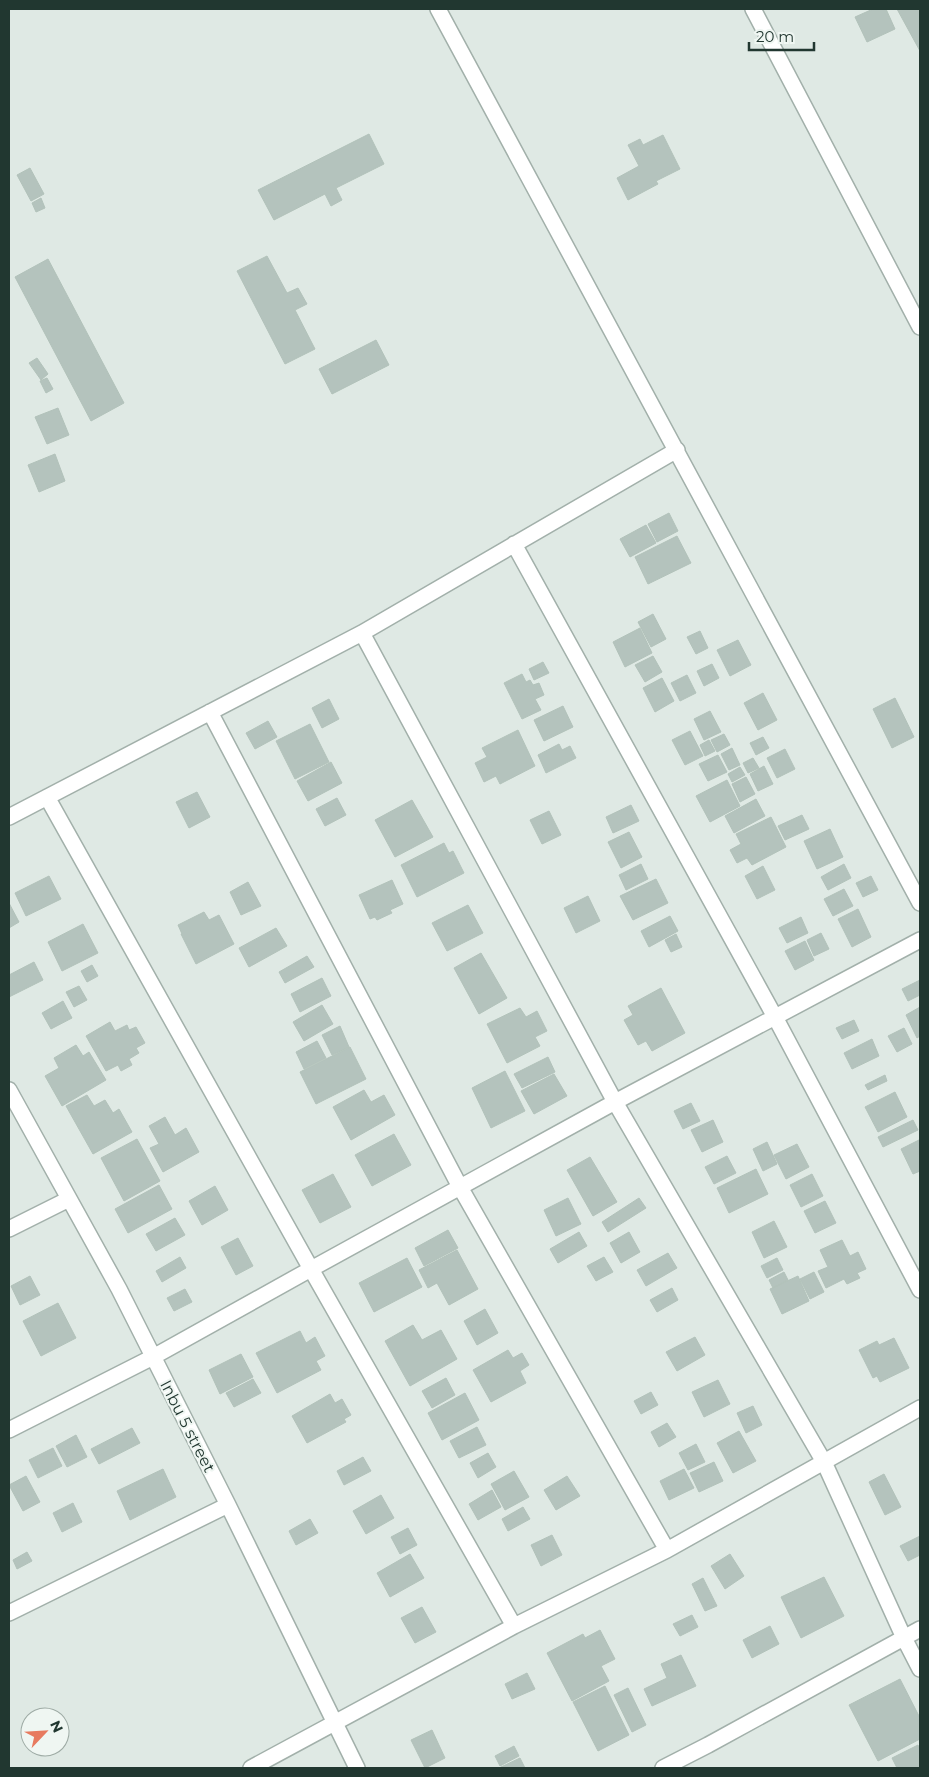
<svg xmlns="http://www.w3.org/2000/svg" width="929" height="1777" font-family="Montserrat,sans-serif">
	<rect width="100%" height="100%" fill="#dfe9e4"/>
	<path fill="#b4c3bd" stroke="#b2c2ba" d="M873 9H886L895 29 867 42 855 17Z
		M897 9H920V51Z
		M369 134 384 164 336 188 342 200 331 206 325 194 274 220 258 190Z
		M663 135 680 169 656 181 658 184 628 200 617 178 639 166 628 145 640 139 643 145Z
		M30 168 44 194 31 201 17 175Z
		M41 198 45 208 36 212 32 203Z
		M267 256 287 293 298 288 307 304 295 310 315 349 285 364 237 271Z
		M48 259 124 403 91 421 15 277Z
		M376 340 389 365 332 394 319 369Z
		M37 358 48 374 41 380 29 363Z
		M47 378 53 389 46 393 40 381Z
		M58 408 69 435 47 444 35 417Z
		M55 454 65 481 39 492 28 465Z
		M669 513 678 531 657 542 648 524Z
		M646 525 656 543 630 557 620 539Z
		M677 536 691 563 648 584 635 557Z
		M653 614 666 639 651 647 638 622Z
		M640 628 652 653 625 667 613 642Z
		M700 631 708 648 696 654 687 637Z
		M738 640 751 665 730 676 717 650Z
		M653 656 662 672 645 682 635 665Z
		M543 662 549 673 534 680 529 669Z
		M712 664 719 678 704 686 697 671Z
		M522 674 526 682 530 680 533 685 539 683 544 695 535 699 541 710 522 719 504 683Z
		M687 675 696 693 680 701 671 683Z
		M662 678 674 701 655 712 643 688Z
		M763 693 777 720 758 730 744 703Z
		M895 698 914 737 892 748 873 709Z
		M329 699 339 719 322 728 312 708Z
		M563 706 573 727 544 741 534 720Z
		M710 711 721 732 704 740 694 719Z
		M268 721 277 737 255 749 246 733Z
		M310 724 329 762 295 779 276 741Z
		M518 730 535 766 500 784 496 776 484 782 475 763 487 757 482 748Z
		M690 731 703 756 685 765 672 740Z
		M724 734 730 745 717 752 711 740Z
		M763 737 769 748 756 755 750 743Z
		M709 740 715 751 705 756 700 745Z
		M559 744 562 750 570 746 576 758 546 773 538 755Z
		M732 748 740 765 729 770 721 754Z
		M785 749 795 769 777 778 767 758Z
		M718 755 727 772 708 781 699 764Z
		M753 758 759 768 748 773 743 763Z
		M331 762 342 783 308 801 297 781Z
		M764 766 773 784 758 791 750 774Z
		M740 767 745 775 732 782 728 774Z
		M746 777 755 794 740 802 732 784Z
		M727 780 740 806 710 822 696 796Z
		M197 792 210 817 189 828 176 802Z
		M337 798 346 815 325 826 316 809Z
		M756 799 765 816 734 833 725 816Z
		M412 800 433 837 395 857 375 820Z
		M631 805 639 821 613 833 606 817Z
		M549 811 561 835 542 844 530 820Z
		M802 815 809 829 785 840 778 826Z
		M771 817 786 847 752 865 747 858 737 863 730 850 741 844 736 834Z
		M830 829 843 857 817 869 804 841Z
		M629 832 642 857 621 868 608 842Z
		M444 843 449 853 453 851 464 873 417 897 401 865Z
		M641 864 648 879 626 890 619 875Z
		M844 864 851 878 828 890 821 877Z
		M763 866 775 890 757 899 745 876Z
		M49 876 61 899 26 916 15 893Z
		M871 876 878 890 863 897 856 883Z
		M656 879 668 903 633 920 620 896Z
		M392 880 403 904 390 910 392 913 377 920 375 917 370 919 359 895Z
		M248 882 261 906 241 915 230 892Z
		M844 889 853 906 833 916 824 899Z
		M588 896 600 921 576 933 564 908Z
		M9 903 19 922 9 928Z
		M468 905 483 933 447 951 432 923Z
		M858 909 871 937 852 947 838 919Z
		M204 912 209 920 219 915 234 944 196 964 181 934H182L178 925Z
		M670 916 678 931 649 947 641 931Z
		M801 917 808 933 787 943 779 928Z
		M83 924 98 953 62 971 48 942Z
		M276 928 287 946 249 967 239 948Z
		M821 933 829 949 814 956 807 940Z
		M676 934 682 947 671 952 665 940Z
		M805 941 814 960 795 970 785 951Z
		M481 953 507 998 479 1014 454 968Z
		M307 956 314 967 285 983 279 972Z
		M34 962 43 980 9 997V975Z
		M92 965 98 976 87 982 81 971Z
		M322 978 331 996 300 1012 291 994Z
		M920 980V995L908 1001 902 989Z
		M79 986 87 1000 74 1007 66 992Z
		M661 988 685 1033 652 1051 646 1041 638 1045 624 1020 633 1015 628 1006Z
		M63 1001 72 1018 51 1029 42 1013Z
		M322 1005 333 1024 304 1041 293 1022Z
		M920 1007V1036L917 1038 906 1015Z
		M520 1008 526 1017 537 1011 547 1031 535 1037 540 1046 507 1063 487 1024Z
		M854 1020 859 1031 842 1039 836 1028Z
		M110 1022 115 1031 127 1025 129 1030 136 1027 145 1043 136 1048 139 1053 129 1059 132 1065 121 1071 118 1065 106 1071 86 1036Z
		M340 1026 349 1047 332 1055 322 1035Z
		M904 1028 912 1044 897 1052 888 1036Z
		M872 1039 879 1056 852 1069 844 1053Z
		M317 1041 326 1058 304 1069 296 1052Z
		M76 1045 83 1056 89 1052 106 1080 62 1106 45 1076 59 1068 54 1058Z
		M350 1047 366 1079 316 1104 300 1072Z
		M548 1057 555 1072 522 1088 514 1074Z
		M505 1071 525 1111 491 1128 472 1088Z
		M554 1074 567 1096 534 1114 521 1091Z
		M885 1075 887 1081 868 1090 865 1085Z
		M364 1090 371 1102 384 1095 395 1115 351 1140 333 1107Z
		M895 1092 907 1117 878 1132 865 1107Z
		M87 1095 94 1106 105 1100 113 1113 119 1109 132 1132 93 1154 66 1106Z
		M691 1103 700 1121 683 1129 674 1111Z
		M165 1117 175 1135 186 1128 199 1152 163 1172 150 1148 159 1144 149 1126Z
		M713 1120 723 1142 702 1152 691 1130Z
		M913 1120 918 1130 883 1147 878 1137Z
		M394 1134 411 1165 372 1186 355 1155Z
		M137 1139 160 1181 124 1201 101 1158Z
		M919 1140 920 1171 913 1174 901 1149Z
		M767 1142 777 1164 763 1171 753 1149Z
		M797 1144 809 1167 786 1179 774 1155Z
		M727 1156 736 1173 714 1184 705 1167Z
		M590 1157 617 1202 593 1216 567 1170Z
		M756 1169 768 1194 729 1213 717 1188Z
		M333 1174 351 1207 320 1223 302 1190Z
		M812 1174 823 1196 801 1207 790 1185Z
		M159 1185 172 1209 128 1233 115 1209Z
		M215 1186 228 1210 202 1225 189 1201Z
		M568 1198 581 1224 556 1236 544 1210Z
		M639 1198 646 1208 608 1232 602 1222Z
		M825 1201 836 1223 815 1233 804 1211Z
		M175 1218 185 1235 156 1251 146 1234Z
		M774 1221 787 1247 764 1258 752 1232Z
		M448 1230 458 1248 424 1266 415 1248Z
		M579 1232 587 1246 558 1263 550 1249Z
		M629 1232 640 1252 621 1263 610 1243Z
		M238 1238 253 1266 236 1275 221 1247Z
		M842 1240 850 1256 858 1252 866 1269 857 1273 860 1278 847 1284 844 1279 826 1288 818 1271 828 1267 820 1250Z
		M457 1250 478 1289 449 1305 437 1283 428 1288 419 1270Z
		M668 1253 677 1268 646 1286 637 1270Z
		M180 1257 186 1268 162 1282 156 1271Z
		M604 1257 613 1272 596 1281 587 1266Z
		M407 1258 422 1287 374 1312 359 1283Z
		M777 1258 783 1270 767 1278 761 1266Z
		M784 1272 788 1280 773 1288 769 1280Z
		M814 1272 824 1292 810 1299 800 1279Z
		M30 1276 40 1295 20 1305 11 1286Z
		M798 1276 809 1301 782 1314 770 1289Z
		M672 1288 678 1300 657 1312 650 1300Z
		M185 1289 192 1302 174 1311 167 1298Z
		M58 1303 76 1338 41 1356 23 1321Z
		M485 1309 498 1333 477 1345 464 1321Z
		M413 1325 422 1340 441 1330 457 1359 410 1386 385 1341Z
		M300 1331 306 1343 315 1337 325 1356 316 1361 321 1370 277 1393 256 1353Z
		M695 1337 705 1355 677 1371 666 1352Z
		M894 1338 909 1368 880 1382 877 1376 873 1378 859 1350 877 1341 879 1345Z
		M508 1350 513 1358 522 1353 529 1365 520 1371 526 1383 491 1402 473 1370Z
		M241 1354 253 1377 220 1394 209 1370Z
		M446 1378 455 1395 432 1408 422 1391Z
		M253 1379 261 1393 234 1407 226 1393Z
		M718 1380 730 1404 704 1417 692 1392Z
		M651 1392 658 1405 641 1414 634 1401Z
		M465 1393 479 1420 442 1440 428 1413Z
		M330 1394 335 1403 342 1399 351 1415 344 1419 346 1422 307 1443 292 1416Z
		M753 1406 762 1425 746 1433 737 1413Z
		M667 1423 676 1437 659 1447 651 1432Z
		M477 1427 486 1445 459 1458 450 1441Z
		M132 1428 140 1443 99 1464 91 1449Z
		M739 1431 756 1461 733 1473 717 1443Z
		M76 1435 87 1457 67 1467 56 1446Z
		M696 1444 705 1462 688 1470 679 1453Z
		M53 1448 62 1466 38 1478 29 1460Z
		M488 1453 496 1467 478 1478 470 1463Z
		M363 1457 371 1471 344 1485 337 1471Z
		M714 1462 723 1481 699 1492 690 1473Z
		M163 1469 176 1497 130 1520 117 1491Z
		M684 1469 694 1488 669 1500 660 1481Z
		M514 1471 529 1497 505 1510 491 1484Z
		M884 1474 901 1507 885 1515 869 1482Z
		M26 1476 40 1502 23 1511 9 1485Z
		M567 1476 580 1496 556 1510 544 1490Z
		M492 1490 501 1507 478 1520 469 1504Z
		M381 1495 394 1518 366 1534 353 1511Z
		M73 1503 82 1522 62 1532 53 1513Z
		M523 1507 530 1519 508 1531 502 1519Z
		M310 1519 318 1533 296 1545 289 1531Z
		M408 1528 417 1545 400 1554 391 1537Z
		M552 1535 562 1555 541 1566 531 1545Z
		M920 1536V1555L908 1561 900 1546Z
		M27 1552 32 1561 17 1569 13 1560Z
		M410 1554 424 1578 390 1597 377 1573Z
		M730 1554 744 1576 725 1589 711 1566Z
		M824 1577 844 1616 801 1638 781 1597Z
		M703 1578 717 1606 705 1611 692 1584Z
		M422 1607 436 1632 415 1643 401 1618Z
		M692 1615 698 1627 680 1636 673 1624Z
		M770 1626 779 1644 752 1658 743 1640Z
		M600 1630 615 1659 601 1666 609 1681 572 1701 547 1653 583 1634 585 1638Z
		M681 1655 696 1686 652 1706 644 1689 667 1678 661 1664Z
		M527 1673 535 1689 512 1699 505 1684Z
		M900 1679 920 1718V1739L878 1761 849 1705Z
		M605 1686 629 1735 598 1751 573 1702Z
		M628 1688 646 1725 632 1732 614 1695Z
		M432 1730 445 1758 425 1768 411 1740Z
		M918 1745 920 1750V1768H897L892 1758Z
		M514 1746 519 1756 500 1766 495 1756Z
		M520 1758 525 1768H501V1767Z"/>
	<g fill="none" stroke-linecap="round" stroke-linejoin="round">
		<defs>
			<path id="minor" d="M438 9 920 903
				M753 9 920 327
				M514 544 775 1017 920 1290
				M362 633 615 1102 824 1462 904 1638 920 1669
				M210 712 460 1187 667 1550
				M47 797 311 1269 514 1626
				M9 817 362 633 677 450
				M9 1090 119 1289 228 1505 357 1768
				M9 1229 69 1199
				M9 1430 153 1357 311 1269 615 1102 920 940
				M9 1613 228 1505
				M251 1768 514 1626 667 1550 920 1408
				M663 1768 708 1745 920 1629"/>
		</defs>
		<use href="#minor" stroke="#a2b0aa" stroke-width="18"/>
		<use href="#minor" stroke="#fff" stroke-width="15"/>
	</g>
	<g text-anchor="middle" stroke-width="4" stroke-linejoin="round" paint-order="stroke">
		<g font-size="16" fill="#213730" stroke="#eff6f2">
			<text transform="translate(188 1426) rotate(63)" y="6">Inbu 5 street</text>
		</g>
	</g>
	<rect width="929" height="1777" fill="none" stroke="#213730" stroke-width="20"/>
	<g transform="translate(45 1732) rotate(65)"><circle r="24" fill="#eff6f2" stroke="#9daaa4"/>
	<path d="M0-4L9 19L0 12L-9 19Z" fill="#e77a5f"/>
	<text y="-8" font-size="14" font-weight="bold" text-anchor="middle" fill="#213730">N</text>
	</g>
	<path d="M749 42v8h65v-8" fill="none" stroke="#213730" stroke-width="2.5"/>
	<text x="756" y="42" font-size="15" fill="#213730" stroke="#eff6f2" stroke-width="4" paint-order="stroke">20 m</text>
</svg>
